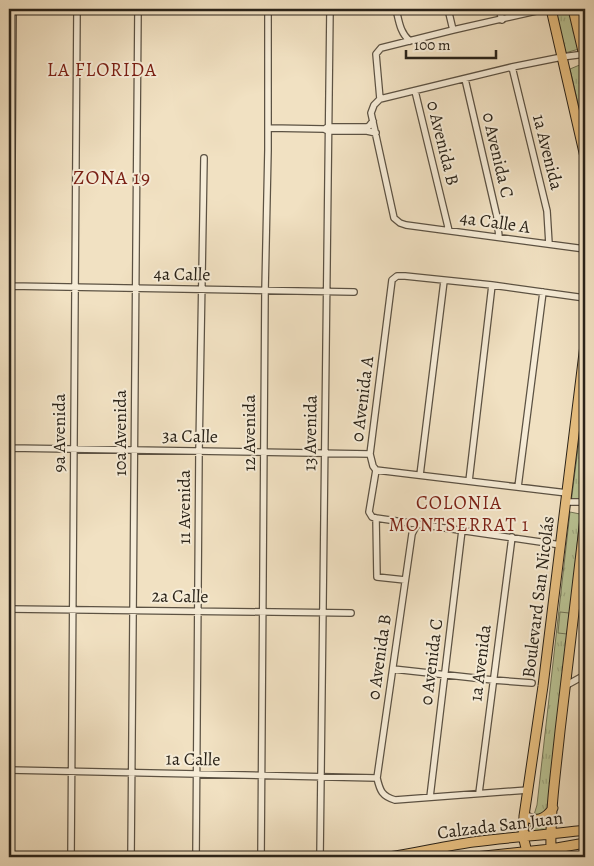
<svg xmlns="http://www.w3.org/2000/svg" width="594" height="866" font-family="Alegreya,serif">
	<defs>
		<pattern id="grass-tufts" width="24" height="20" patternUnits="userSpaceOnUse" patternTransform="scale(1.25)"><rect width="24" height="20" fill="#b9c394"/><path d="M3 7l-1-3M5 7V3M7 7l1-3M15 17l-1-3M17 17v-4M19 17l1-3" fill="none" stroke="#9fa77f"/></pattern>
	</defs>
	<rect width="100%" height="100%" fill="#f1e1c2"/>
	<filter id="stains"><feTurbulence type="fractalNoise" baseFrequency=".004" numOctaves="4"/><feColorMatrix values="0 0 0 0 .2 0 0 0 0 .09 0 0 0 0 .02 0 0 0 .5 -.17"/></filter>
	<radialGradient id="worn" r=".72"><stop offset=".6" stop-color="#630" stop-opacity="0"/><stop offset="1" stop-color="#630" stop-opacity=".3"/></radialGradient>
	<path fill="url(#grass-tufts)" stroke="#727356" d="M555 9H569L579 49 565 53Z
		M582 64 585 75V134L570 69Z
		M585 393V492L584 504 571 503Z
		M570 512 580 514 551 828 531 833 530 828 537 805Z"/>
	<path fill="#b9c394" stroke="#727356" d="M560 612 569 613 567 634 558 633Z"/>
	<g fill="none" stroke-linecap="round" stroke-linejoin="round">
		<defs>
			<path id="minor" d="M396 9C399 21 400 33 410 41
				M448 9 453 30
				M499 9 502 20
				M512 67 547 211 549 244
				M465 79 497 217 499 237
				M415 91 449 231
				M380 99 374 105 371 113 394 218 400 223 406 225 585 249
				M380 99 376 54 381 48 453 30 545 9
				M380 99 512 67 562 57 585 54
				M268 128 324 129 328 131H367L376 133
				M326 128 328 127H367L369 126 373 121
				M9 286 354 292
				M9 448 370 454
				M376 470 567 493
				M420 475 444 281
				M469 481 492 285
				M518 487 543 292
				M566 502H585
				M376 518 561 545
				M417 524 412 534 377 778C380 791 382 796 395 800L528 790
				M405 580 377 577 376 518 372 517 369 512 376 470 373 466 370 454 392 280 397 276H405L492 285 585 298
				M9 596 13 9
				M9 609 351 613
				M393 669 493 680 532 683
				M565 686 585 675
				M9 770 377 778
				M479 793 512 537
				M430 797 462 530
				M71 857 77 9
				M131 857 138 9
				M196 857 199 451 204 158
				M261 857 265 291 268 150V9
				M320 857 330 9"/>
			<path id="primary" d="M551 9 585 157
				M573 9 585 60
				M524 816C536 822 545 820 553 808
				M551 849C550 810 556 770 560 731 568 661 576 590 585 519
				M527 852 523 836 524 816 543 686 585 345
				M389 857C417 853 445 846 473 842 511 837 548 835 585 830
				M475 857 551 849 585 843"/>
		</defs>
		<use href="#minor" stroke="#5c5243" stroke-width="8"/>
		<use href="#primary" stroke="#2a2319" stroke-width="11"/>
		<use href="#minor" stroke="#f6ecd7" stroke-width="5.5"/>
		<use href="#primary" stroke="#e8c081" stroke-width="9"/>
	</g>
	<g text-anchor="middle" stroke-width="4" stroke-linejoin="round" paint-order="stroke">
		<g font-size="18" fill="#2a2319" stroke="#f6ecd7">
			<text transform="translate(443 143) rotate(76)" y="6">0 Avenida B</text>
			<text transform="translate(548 152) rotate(76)" y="6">1a Avenida</text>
			<text transform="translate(498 155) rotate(77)" y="6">0 Avenida C</text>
			<text transform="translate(495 222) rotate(8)" y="6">4a Calle A</text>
			<text transform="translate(182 274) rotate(1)" y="6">4a Calle</text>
			<text transform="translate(362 399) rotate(-83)" y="6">0 Avenida A</text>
			<text transform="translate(59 433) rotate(-90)" y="6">9a Avenida</text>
			<text transform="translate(120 433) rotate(-90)" y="6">10a Avenida</text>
			<text transform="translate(249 433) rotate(-90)" y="6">12 Avenida</text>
			<text transform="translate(310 433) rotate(-89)" y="6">13 Avenida</text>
			<text transform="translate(190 436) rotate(1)" y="6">3a Calle</text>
			<text transform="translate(184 507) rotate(-90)" y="6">11 Avenida</text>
			<text transform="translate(180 596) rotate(1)" y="6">2a Calle</text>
			<text transform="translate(538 597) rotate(-83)" y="6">Boulevard San Nicolás</text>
			<text transform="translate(379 657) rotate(-82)" y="6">0 Avenida B</text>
			<text transform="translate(431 662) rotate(-83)" y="6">0 Avenida C</text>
			<text transform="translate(480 663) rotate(-83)" y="6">1a Avenida</text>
			<text transform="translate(193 759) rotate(1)" y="6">1a Calle</text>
			<text transform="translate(500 825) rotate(-7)" y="6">Calzada San Juan</text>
		</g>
		<g font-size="19" letter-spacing="1" fill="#7a1f14" stroke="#f6ecd7">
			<text x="102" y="76">LA FLORIDA</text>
			<text x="459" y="509">COLONIA<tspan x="459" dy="22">MONTSERRAT 1</tspan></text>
		</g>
		<g font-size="20" letter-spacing="1" fill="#7a1f14" stroke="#f6ecd7">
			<text x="112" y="184">ZONA 19</text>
		</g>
	</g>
	<rect width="594" height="866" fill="none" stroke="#f1e1c2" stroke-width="30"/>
	<rect x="10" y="10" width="574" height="846" fill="none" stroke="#2a2319" stroke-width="2.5"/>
	<rect x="15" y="15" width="564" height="836" fill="none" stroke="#2a2319"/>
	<path d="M406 50v8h90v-8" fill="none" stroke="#2a2319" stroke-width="2.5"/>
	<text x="414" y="50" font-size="15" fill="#2a2319" stroke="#f6ecd7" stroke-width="4" paint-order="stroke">100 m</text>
	<rect width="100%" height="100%" filter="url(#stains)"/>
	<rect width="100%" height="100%" fill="url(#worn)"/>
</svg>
